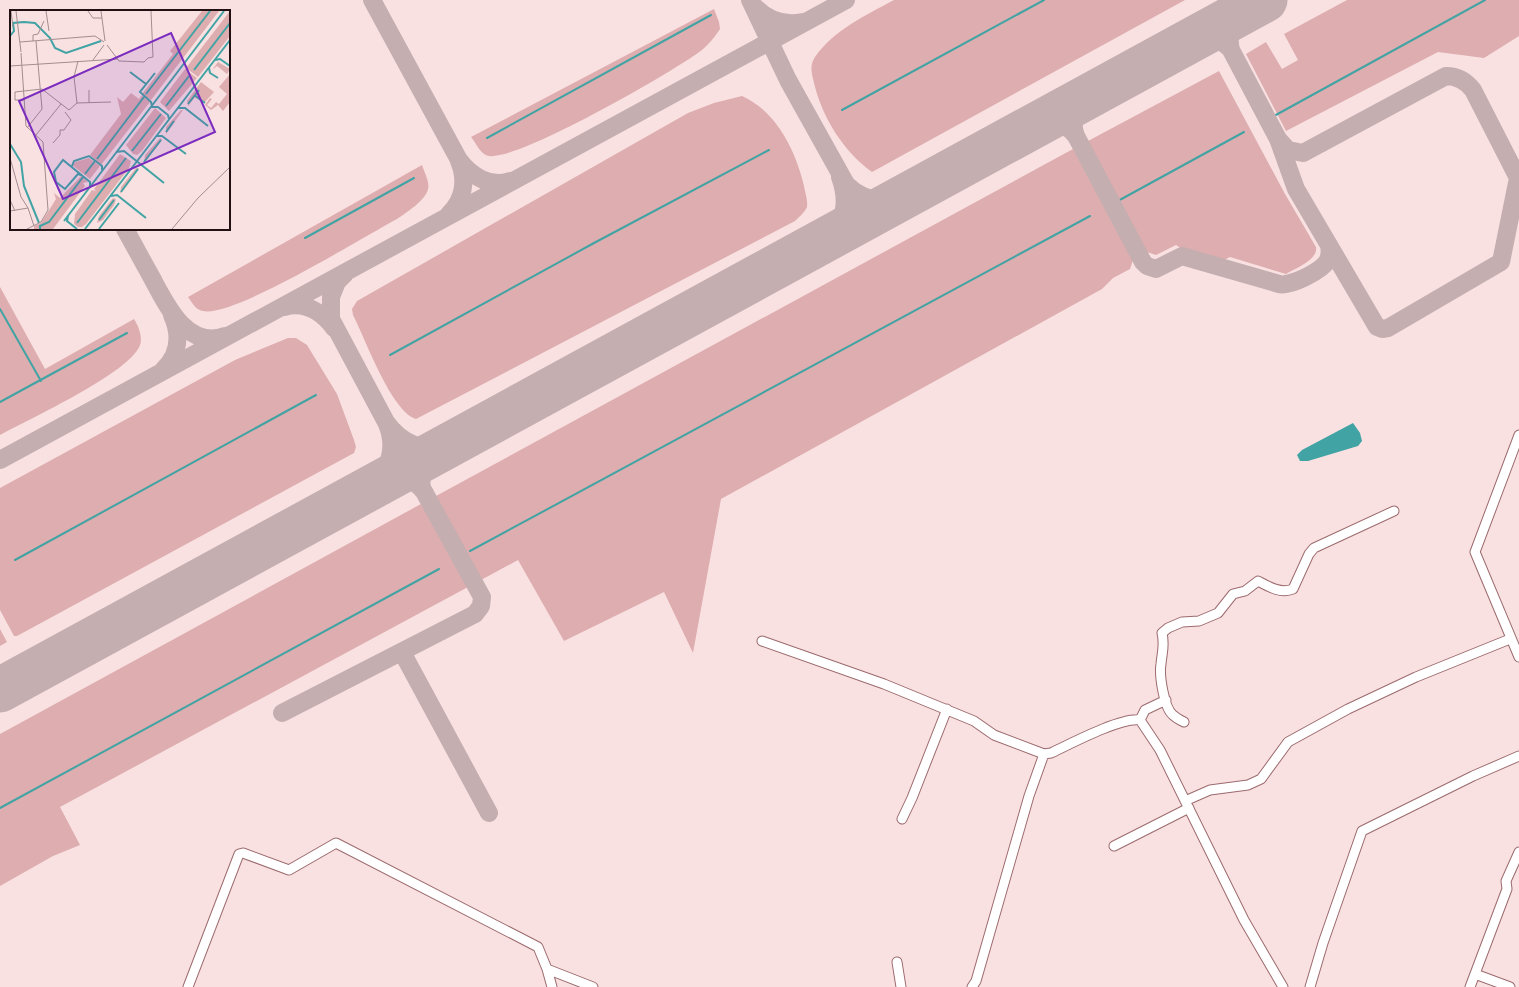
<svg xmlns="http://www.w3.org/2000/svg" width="1519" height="987" font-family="'Archivo Narrow',sans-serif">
	<rect width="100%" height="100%" fill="#f9e1e2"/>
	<path fill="#deadaf" d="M894 0H1185L872 172C843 151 822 117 814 83 812 74 809 66 815 57 834 30 866 15 894 0Z
		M1347 0H1519V36L1484 58 1438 52 1286 131 1246 54 1266 42 1282 69 1298 60 1284 34Z
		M714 9 719 22 720 29C715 37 709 44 702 50 675 71 518 161 489 156 481 155 476 143 471 137Z
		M1219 71 1285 194 1316 247C1318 260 1296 268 1286 274L1230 257 1222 261 1182 249 1176 245 1156 255 1147 252 1088 141Z
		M742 96C776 111 796 151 804 186 805 192 808 201 807 207 805 212 799 217 795 221L416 419C391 411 365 338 353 315L352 309 357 301 688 113 714 103Z
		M1073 149 1133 260 1130 269 1113 278 1102 289 721 499 693 653 664 592 564 641 518 560 481 580 436 496Z
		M422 165C424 172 430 182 428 189 426 200 406 213 397 219 363 237 233 318 203 311 195 310 192 302 188 297Z
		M0 287 45 369 134 319C138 325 143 337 140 345 130 373 29 419 0 435Z
		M288 338H296L307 345 337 394 354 440 356 447 354 453 17 636H14L0 610V488L235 360Z
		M421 504 468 587 60 807 80 845 53 856 0 886V734Z
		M0 629 7 642 0 646Z"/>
	<path fill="#41a3a3" d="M1353 423 1360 433 1362 441 1358 446 1308 461H1300L1297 455 1302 450Z"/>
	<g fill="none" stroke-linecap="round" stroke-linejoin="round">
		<path stroke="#41a3a3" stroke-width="2" d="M842 110 1044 0
			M1274 116 1485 0
			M487 138 711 15
			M1116 202 1244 132
			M305 238 414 178
			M0 309 41 381
			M390 355 594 243 769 150
			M0 402 127 333
			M470 551 1090 216
			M15 560 316 395
			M0 808 439 569"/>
		<path stroke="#c5aeb0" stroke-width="18" d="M372 0 459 160C471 176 490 188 510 181
			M750 0 788 80 846 184C863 201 884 204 906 196
			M754 6C767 20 784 26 803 22
			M1244 11C1233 22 1227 34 1231 50L1278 139 1296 189 1377 327 1382 329 1388 328 1501 262 1518 178 1473 90C1466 81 1458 76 1446 76L1303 153 1288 150 1278 139
			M1191 41C1207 35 1220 37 1231 50
			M1087 97C1075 108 1070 120 1076 136L1143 262 1147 266 1156 269 1182 256 1279 284C1290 287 1322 271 1328 260 1330 255 1330 250 1329 245
			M1037 125C1053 120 1066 123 1076 136
			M449 214C464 200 467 180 459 161
			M125 229C134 245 143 262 152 278 166 304 187 350 225 336
			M817 245C843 226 851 208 840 177
			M345 274 337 282 331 297V319L386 422C401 443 424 454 449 444
			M284 307C305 301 322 312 334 328
			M163 370C179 355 181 335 172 315
			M0 460 846 0
			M384 480C401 474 414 478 425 493
			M369 488C389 471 397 449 387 424
			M402 652 489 813
			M282 713 475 614 481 606 482 597 422 488C420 474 423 464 433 454"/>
		<path stroke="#c5aeb0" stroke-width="45" d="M0 690 1265 0"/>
		<defs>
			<path id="minor" d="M1519 435 1475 552 1519 657
				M762 641 884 684 974 721 994 735 1044 754 1051 753C1070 744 1121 717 1140 720L1160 750 1244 920 1283 987
				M1140 720 1145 710 1166 700
				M1184 722C1180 720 1176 718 1173 715 1164 708 1159 675 1161 664 1162 652 1165 645 1162 633L1168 628 1182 622 1199 621 1218 613 1233 594 1245 591 1258 581C1269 587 1281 594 1293 589L1309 554 1314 548 1394 511
				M1185 801 1210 790 1248 785 1261 779 1288 742 1348 709 1416 677 1510 639
				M902 819 912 798 947 709
				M1114 846 1189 808
				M897 962 901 987
				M547 969 593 987
				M1475 974 1510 987
				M188 987 239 854 243 853 289 870 336 843 538 947 547 969 552 987
				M972 987 976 981 1029 796 1044 754
				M1310 987 1323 943 1362 831 1473 776 1519 756
				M1470 987 1507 889 1506 881 1519 852"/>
		</defs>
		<use href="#minor" stroke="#9c6a6d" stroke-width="11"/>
		<use href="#minor" stroke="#fff" stroke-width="9"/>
	</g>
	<g transform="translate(10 10)">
		<rect width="220" height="220" fill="#f9e1e2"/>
		<path d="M192 1H209L141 90 132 84 163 44 160 41ZM220 1V26L188 67 176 58ZM208 52 220 59 217 64 207 56 202 60ZM175 59 187 68 159 101 150 92ZM220 64V92L213 101 208 95 201 100 195 95 200 88 202 89 197 95 201 98 206 92 209 94 217 84 209 77ZM191 72 204 82 194 93 185 87 178 96 177 91ZM121 83 129 89 132 85 140 92 91 155 80 145 111 104 107 87 113 92ZM145 98 156 108 132 141 127 145 123 144 116 135ZM171 100H173L156 124V117ZM150 128 152 129 134 153 135 145ZM110 144 121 151 119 158 76 214 72 217H68L64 214 65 204 82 180 86 181 84 179ZM79 148 90 156 80 169 62 155 65 152ZM126 158H129L110 184 111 177ZM71 166 78 172 73 173 75 176 43 219H24V216L31 213 46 189 44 183 50 188ZM103 188 106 189 104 195 93 210 87 213 89 206Z" fill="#deadaf"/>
		<path fill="none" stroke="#41a3a3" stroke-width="2" d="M0 26 4 21 3 13 14 12 25 13 40 28 45 38 56 43 91 31M205 50 210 49 220 56M199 58 200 63 208 68M184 60 220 13M120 62 136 74M136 84 200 1M184 85 195 93M178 94 189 80M142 96 141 92 130 82 145 63M156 96 179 66M141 97H148L158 105 159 109M168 98H175L198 116M156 122 164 111M146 126H152L176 144M0 134 11 152 14 176 29 213M122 141 151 104M106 142 114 141 154 173M87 149 134 87M134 152 151 130M62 156 64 151 79 146 92 156V160M75 164 85 151M71 165 68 164 55 179 46 172 44 162 53 150 80 172V176M111 182 128 159M101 186 107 185 136 208M58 206 57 211 67 219M89 210 104 190M54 211 214 1M67 213 116 148M30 219V216L39 212 73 167M75 219 220 30M89 219 109 193"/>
		<path fill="none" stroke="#a38d8e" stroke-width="1" d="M1 1 3 17M6 1 11 42M36 1 39 21M78 1 83 8H92M91 1 95 31M23 31V25L28 24 34 11M10 32 85 26 94 32M97 35 109 51 134 52 138 48 143 47 141 1M11 43 16 116 33 132 38 200 31 212 17 219M83 50 94 35M0 56 108 49M79 80V93M14 90H5V82L32 79 59 100 67 93 101 92M67 93 64 67 68 51M17 118 32 99 26 31M26 125 51 94M43 133 50 125V120H54L61 110 55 102M0 148 11 187 18 198 0 201M0 190 5 201M18 198 24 216M162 219 188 188 220 157"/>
		<path fill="#7b2cbf" fill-opacity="0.15" stroke="#7b2cbf" stroke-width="2" d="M161 23 205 122 53 189 9 91Z"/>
		<rect width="220" height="220" fill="none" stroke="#220f11" stroke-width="2"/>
	</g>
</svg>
